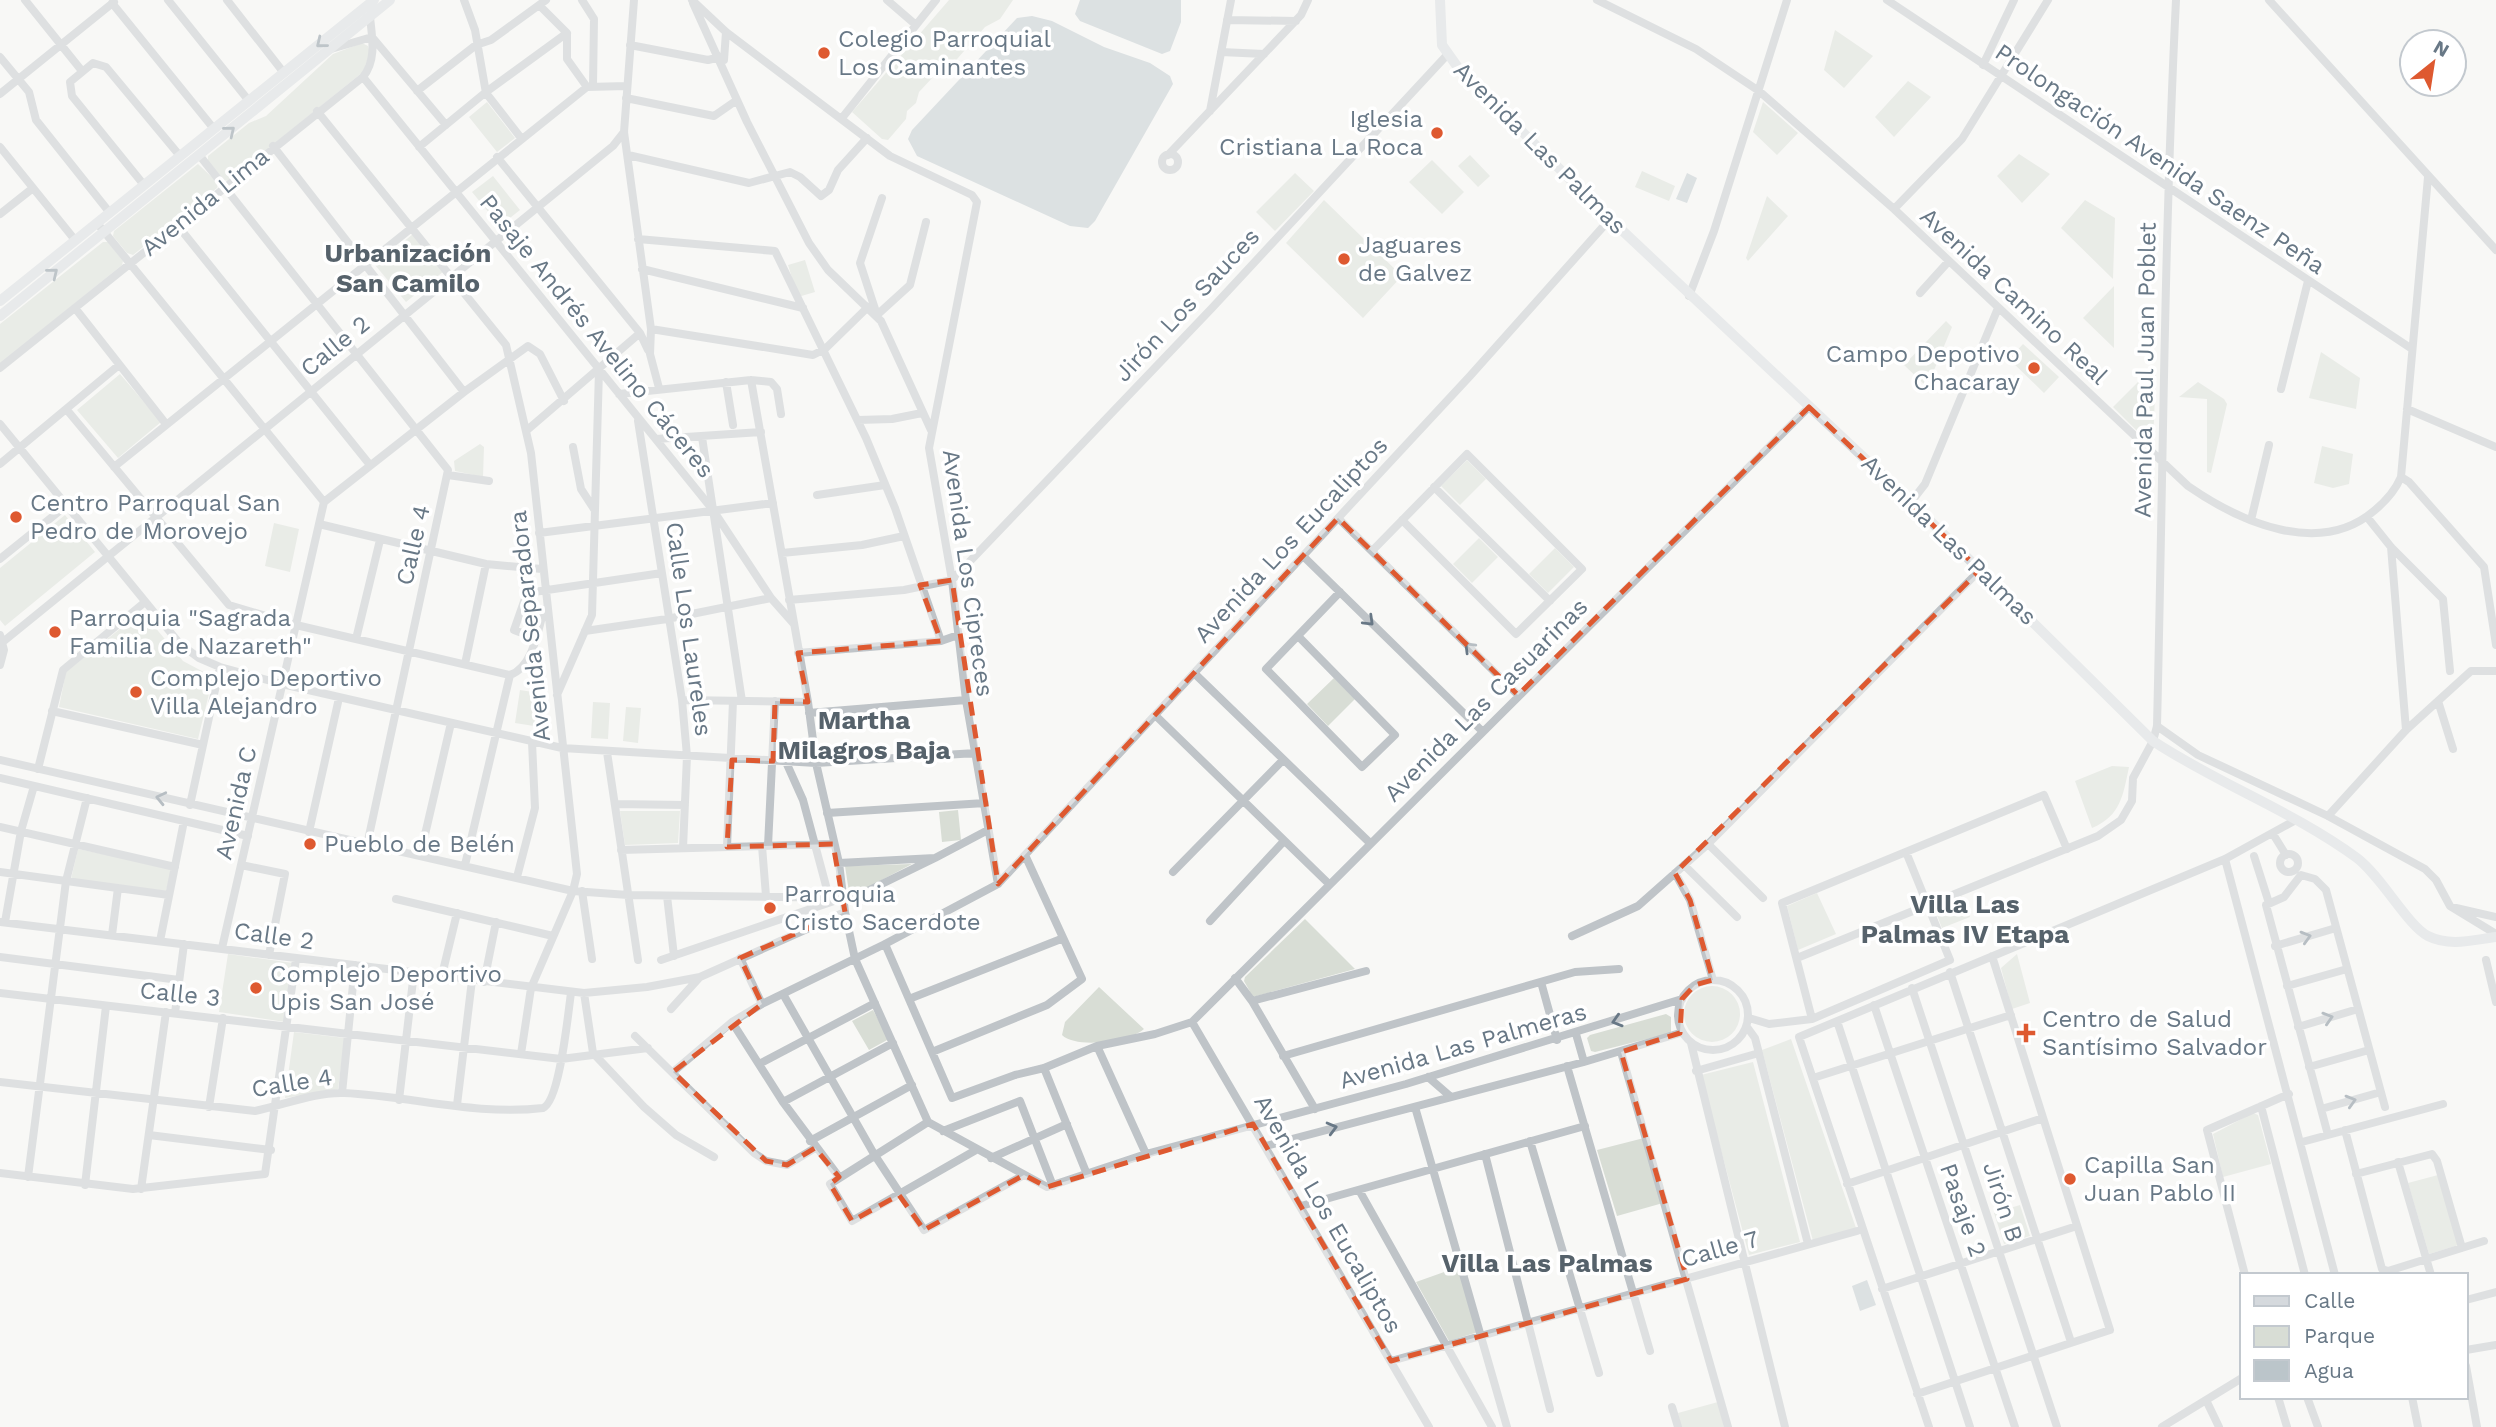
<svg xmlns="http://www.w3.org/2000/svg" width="2496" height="1427" font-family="'Work Sans',sans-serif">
	<rect width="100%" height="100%" fill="#f8f8f6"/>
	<path fill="#d8ddd5" d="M949 0H1013L1000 19 985 27 951 66 934 76 919 92 916 103 907 111 906 119 888 140 882 139 852 112Z
		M1835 30 1873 56 1844 88 1824 70Z
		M362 43 368 46 370 53 363 72 228 181 224 180 208 161V156L249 123 266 116 333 54Z
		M1908 81 1931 97 1894 137 1875 117Z
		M487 102 515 138 497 152 469 117Z
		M1763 102 1798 133 1777 155 1753 132Z
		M2019 154 2050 174 2022 203 1997 176Z
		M1470 155 1490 176 1478 187 1458 166Z
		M1432 160 1464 192 1442 214 1409 182Z
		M198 164 218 183 217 188 133 255 127 253 113 236 114 231Z
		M1642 171 1675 186 1669 201 1635 187Z
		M1295 173 1314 191 1275 231 1256 212Z
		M493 176 520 210 500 226 472 192Z
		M1767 196 1788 216 1748 261 1746 258Z
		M1324 200 1402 276 1363 318 1286 243Z
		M2085 200 2115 218 2113 279 2061 228Z
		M413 234 444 271 406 302 375 265Z
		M103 242H108L123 261 122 265 0 364V324Z
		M805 260 815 292 798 297 788 265Z
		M2114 286V348L2083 318Z
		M1946 321 1952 327 1927 387 1904 365Z
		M2023 344 2059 377 2044 393 2009 359Z
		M2321 352 2360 378 2356 409 2309 398Z
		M2148 372H2156L2153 443H2149L2113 407Z
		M120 374 161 422 118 458 77 410Z
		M2198 382 2224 399 2227 404 2211 473 2207 472V399L2179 397Z
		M480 444 484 447 483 477 455 471 454 461Z
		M2322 446 2353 454 2349 484 2333 488 2314 483Z
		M1467 460 1486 479 1460 505 1441 486Z
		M65 515 95 552 5 626 0 620V568Z
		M274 523 299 529 290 572 265 566Z
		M1479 538 1498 557 1472 583 1453 564Z
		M1555 548 1574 567 1548 593 1529 574Z
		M136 616 142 622 149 620 183 661 213 677 198 739 59 707 66 672Z
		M1334 678 1355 699 1328 726 1307 704Z
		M520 690 539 693 534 726 515 723Z
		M593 702 610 703 608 739 591 738Z
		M626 707 641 708 638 743 623 741Z
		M2112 766 2129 767C2123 795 2121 816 2092 828L2075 781Z
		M958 810 961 840 942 842 939 812Z
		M620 811H680L678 843 625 845Z
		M78 849 172 868 166 891 71 879Z
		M912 864 855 894 849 892 845 866Z
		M1817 893 1836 934 1798 950 1787 906Z
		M1962 896 1970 917 1942 928 1934 908Z
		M1305 919 1355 969 1253 997 1244 981 1245 977Z
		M228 954 293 963 285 1022 219 1012Z
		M2017 954 2030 1003 2012 1009 2001 968Z
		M1684 1014a28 28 0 1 1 56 0a28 28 0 1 1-56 0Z
		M1099 987 1144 1029C1129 1042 1076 1049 1062 1035L1065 1022Z
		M873 1010 889 1039 869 1050 852 1021Z
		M1666 1014 1671 1017V1033L1595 1052 1591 1051 1587 1038 1590 1035Z
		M294 1032 345 1038 338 1089 285 1098Z
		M1791 1039 1856 1228 1813 1241 1762 1050Z
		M1753 1062 1800 1242 1749 1255 1701 1075Z
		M2253 1113 2258 1115 2271 1164 2223 1177 2213 1134Z
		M1644 1138 1663 1203 1617 1216 1597 1150Z
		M2438 1175 2459 1245 2429 1254 2408 1183Z
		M2020 1205 2030 1236 2004 1244 1994 1213Z
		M1461 1266 1478 1332 1449 1341 1416 1282Z
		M1718 1402 1724 1427H1681L1678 1413Z"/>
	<path fill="#bbc5ca" d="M1080 0H1181V22L1170 51 1162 54 1080 21 1075 14Z
		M1032 16 1052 21 1104 47 1150 63 1170 76 1173 84 1095 221 1088 228 1070 226 917 156 908 139 912 130 1017 18Z
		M1687 173 1697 178 1687 203 1676 199Z
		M1867 1280 1876 1305 1860 1311 1852 1286Z"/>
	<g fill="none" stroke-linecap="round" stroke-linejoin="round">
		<path stroke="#bfc4c8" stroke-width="8" d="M25 0 82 71
			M168 0 249 101
			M227 0 284 73
			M464 0 475 30 486 93 521 138
			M582 0 594 19 593 85
			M634 0 624 132 651 329 650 354 659 388
			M692 0 726 32 890 156 972 195 977 202 929 448 952 580 966 700 998 884
			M887 0 916 25
			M1597 0 1696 49 1759 91 1894 209 2188 486C2240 522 2320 558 2375 510 2387 500 2395 491 2401 477L2428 177
			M1887 0 2412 349
			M2269 0 2496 250
			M112 3 214 129
			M693 3 747 122 809 243 828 270 881 321 931 430
			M540 6 567 33V59L587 87
			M1227 20 1296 21
			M372 37 446 125
			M630 45 708 60 724 56
			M331 49 372 37
			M1221 52 1264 54
			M0 57 29 92 36 120 110 213
			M724 60 726 32
			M1983 65 2014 0
			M363 77 713 510 771 598 794 624
			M417 91 476 45 491 40 546 0
			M0 94 114 2
			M626 98 714 116 737 100
			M317 111 506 345 531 453 577 874 573 891 531 988 521 1054
			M1210 111 1231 0
			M842 118 936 0
			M273 146 464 392
			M0 147 75 240
			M419 147 486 92 567 33
			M1162 162a8 8 0 1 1 16 0a8 8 0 1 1-16 0Z
			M628 155 749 183 790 172 800 177 821 196 829 190 838 170 867 138
			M1168 155 1301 15 1308 0
			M200 156 448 470 367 845
			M497 157 640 333 648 350
			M144 185 72 96 70 82 93 63 106 67 180 156
			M882 198 860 263 877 315 910 285 926 222
			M1894 209 1962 139 2048 0
			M0 214 33 188
			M97 223 324 502
			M178 226 370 465
			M638 239 775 251 866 438 895 508 941 641
			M642 269 803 308
			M1920 293 1948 262
			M1689 296 1714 231 1787 0
			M75 308 166 424
			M651 329 813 355 825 349 868 307
			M0 368 363 77C377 60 372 37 370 17
			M726 382 733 425
			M2281 389 2308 281
			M619 394 751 380 771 382 777 389 781 414
			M2407 409 2496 447
			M67 410 229 605 296 625 510 675
			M858 420 892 419 922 413
			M638 421 682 700 687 756 683 848
			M0 424 180 644 199 658 220 667 282 684 562 748 816 763 976 753
			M526 431 640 333
			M702 437 742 701
			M656 439 761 432
			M573 447 581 489 594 509
			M0 464 119 365
			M114 467 587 87 627 86
			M448 475 489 481
			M2401 477 2409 482 2484 567 2496 645
			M1434 487 1550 601
			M817 495 885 485
			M324 502 464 392 528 346 540 354 564 401
			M1911 502 1925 484 1998 308
			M2367 517 2391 547 2443 599 2450 671
			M1338 518 1518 695
			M2251 520 2269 445
			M319 524 486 564 542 569
			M539 533 773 503
			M2391 547 2406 730
			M1372 551 1467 454 1582 569 1516 634 1402 520
			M782 553 862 545 904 536
			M1303 556 1482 731
			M0 559 67 505
			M789 600 904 590 952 580 1212 308 1447 55
			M585 631 667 619 771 598
			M0 635 4 650 0 665
			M1298 636 1395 735 1362 767 1266 669 1340 592
			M535 638 514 630 527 593 662 573
			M356 639 380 540
			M4 641 613 146 624 132
			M798 653 941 641 958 635
			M465 664 486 564
			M1194 673 1370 843
			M510 675C533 667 538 630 544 609
			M557 695 592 615 599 370
			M682 700 808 702
			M2438 701 2453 749
			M52 711 203 745
			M809 713 966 700
			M1155 715 1329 884
			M2157 726 2198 755 2328 816 2425 869 2436 880 2450 906 2496 934
			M607 752 638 960
			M0 760 573 891 628 895 853 898 935 858
			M786 762 803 800 829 897
			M38 769 63 670 145 602
			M0 778 248 836
			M615 804 685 805
			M190 805 220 667
			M827 813 985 803
			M2328 816 2406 730 2471 671H2496
			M0 827 175 867
			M309 832 339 698
			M2273 834 2286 855
			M1708 844 1763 898
			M762 846 766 896
			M768 846 775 701
			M727 847 733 701
			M621 850 833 844
			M2280 863a9 9 0 1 1 18 0a9 9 0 1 1-18 0Z
			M420 856 451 723
			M2254 856 2269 903
			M2225 859 2335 1275
			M839 863 935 858 988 830
			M241 865 285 874 269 955
			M465 865 510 675
			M1684 865 1737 917
			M0 872 169 895
			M1173 872 1283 760
			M1675 873 1690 900 1713 980
			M517 877 535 808 532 742
			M582 891 592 959
			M667 896 674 956
			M396 899 553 936
			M2456 908 2496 917
			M845 912 855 959 928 1122 1047 1187 1146 1154 1406 1084 1682 999
			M1210 921 1284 841
			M0 922 584 993 647 987 700 977 845 912 839 863 816 763 808 702 751 380
			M5 922 21 831 34 786
			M112 935 118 888
			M1572 936 1638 906 1708 844 1980 570
			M160 941 184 821
			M885 944 952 1098 1015 1075 1044 1068 1097 1046 1155 1034 1192 1022 1809 407
			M2275 946 2336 928
			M222 948 324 502
			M0 957 179 980
			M740 958 762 1004
			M1797 958 2098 836 2121 820 2132 801 2133 778 2153 741 2157 726C2163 483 2164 242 2176 0
			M661 960 837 900
			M2486 960 2496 1002
			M1950 972 2071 1342
			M442 975 457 913
			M1235 978 1252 1001 1315 1109
			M1678 1015a35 35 0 1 1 70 0a35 35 0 1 1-70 0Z
			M484 982 496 922
			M1541 982 1557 1040
			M2287 986 2347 969
			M1912 988 2057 1427
			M0 993 561 1059 648 1048
			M584 993 593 1053 644 1107 676 1135 714 1157
			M783 994 874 1154 924 1230 1024 1175
			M909 999 1061 939
			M1252 1001 1366 971
			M1874 1005 2015 1427
			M671 1009 699 978
			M175 1013 184 944
			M1749 1018 1769 1024 1812 1019 1950 960 1906 852
			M1812 1019 1782 903 2044 795 2067 849
			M1837 1021 1970 1427
			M732 1022 783 1102 839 1177
			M1192 1022 1429 1427
			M1747 1027 1755 1038 1808 1244
			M2298 1027 2358 1009
			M1576 1034 1584 1062
			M635 1036 754 1153 766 1161 787 1165 815 1148
			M1691 1043 1785 1427
			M1097 1046 1146 1154
			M932 1052 1047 1005 1082 979 1025 855
			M1621 1052 1728 1427
			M1283 1056 1575 972 1619 969
			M761 1063 875 1003
			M1567 1066 1650 1351
			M2309 1067 2369 1050
			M1044 1068 1086 1172
			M1696 1071 1759 1053
			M673 1072 732 1022 762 1004 885 944 998 884 1470 376 1610 219
			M1428 1077 1451 1097
			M1813 1078 2011 1015
			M0 1082 255 1111C284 1105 314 1092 344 1093 410 1096 478 1116 543 1108 560 1101 568 1013 571 993
			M342 1093 355 965
			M399 1100 414 972
			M783 1102 893 1043
			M457 1105 472 980
			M2261 1106 2305 1275
			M209 1107 223 1018
			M1415 1107 1507 1427
			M2321 1109 2381 1092
			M928 1122 830 1184 852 1221 976 1150
			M2345 1130 2382 1269 2388 1271 2484 1241
			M943 1131 1020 1101 1053 1186
			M149 1135 271 1150
			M2328 1135 2266 905 2284 897 2301 875 2315 879 2326 890 2385 1107
			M810 1141 912 1085
			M1530 1141 1599 1373
			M2302 1142 2443 1104
			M1266 1146 1584 1062 1680 1033
			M1485 1154 1550 1409
			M991 1158 1067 1124
			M2398 1162 2431 1275
			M0 1173 133 1189 265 1174 296 959
			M2356 1174 2432 1154 2437 1161 2462 1248
			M28 1177 66 881 87 798
			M1847 1184 2043 1118
			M85 1185 106 1006
			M141 1189 166 1012
			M1359 1190 1492 1427
			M1301 1206 1585 1126
			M2245 1275 2207 1130 2289 1094
			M1882 1289 2077 1226
			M2466 1300 2496 1292
			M2466 1350 2496 1345
			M1391 1361 1857 1231
			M2466 1366 2477 1427
			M1917 1394 2110 1330 1992 956
			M2278 1397 2287 1427
			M2307 1397 2318 1427
			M2412 1397 2418 1427
			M2206 1400 2219 1427
			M1672 1407 1678 1427
			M1929 1427 1799 1037 2225 859 2294 821
			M2162 1427 2242 1378"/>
		<path stroke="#d5d9dd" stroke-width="10" d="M1440 0 1442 45 1459 69 1610 219 1911 502 2153 741C2218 784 2293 811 2357 858 2381 876 2408 926 2428 936 2450 947 2473 940 2496 937
			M0 301 374 0
			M0 316 390 0"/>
	</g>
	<defs><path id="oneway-chevron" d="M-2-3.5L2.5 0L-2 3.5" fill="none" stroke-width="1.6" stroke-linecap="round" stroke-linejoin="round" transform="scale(1.75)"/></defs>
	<g stroke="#788793">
		<use href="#oneway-chevron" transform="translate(321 43) rotate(141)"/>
		<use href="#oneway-chevron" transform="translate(230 131) rotate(-39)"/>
		<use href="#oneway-chevron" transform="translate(53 273) rotate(-39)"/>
	</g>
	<g stroke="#687886">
		<use href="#oneway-chevron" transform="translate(1369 621) rotate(44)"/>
		<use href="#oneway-chevron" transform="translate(1469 647) rotate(-135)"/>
		<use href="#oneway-chevron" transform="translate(161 798) rotate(-167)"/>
		<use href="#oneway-chevron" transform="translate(2306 937) rotate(-16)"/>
		<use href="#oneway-chevron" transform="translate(2328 1018) rotate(-17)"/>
		<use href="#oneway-chevron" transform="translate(1617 1021) rotate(163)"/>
		<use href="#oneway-chevron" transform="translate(2351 1101) rotate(-16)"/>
		<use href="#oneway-chevron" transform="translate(1332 1128) rotate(-15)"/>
	</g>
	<path d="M0 0H2496V1427H0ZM1809 407 1980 570 1675 873 1690 900 1713 980 1695 985 1682 999 1680 1033 1621 1052 1687 1279 1391 1361 1253 1124 1047 1187 1024 1175 924 1230 899 1195 852 1221 830 1184 839 1177 815 1148 787 1165 766 1161 673 1072 762 1004 740 958 845 912 833 844 727 847 732 760 773 761 775 701 808 702 798 653 941 641 920 585 952 580 998 884 1338 518 1518 695Z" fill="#f8f8f6" fill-opacity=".55" fill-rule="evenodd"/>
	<path fill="none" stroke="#de5930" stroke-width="5" stroke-dasharray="14 9" stroke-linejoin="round" d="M1809 407 1980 570 1675 873 1690 900 1713 980 1695 985 1682 999 1680 1033 1621 1052 1687 1279 1391 1361 1253 1124 1047 1187 1024 1175 924 1230 899 1195 852 1221 830 1184 839 1177 815 1148 787 1165 766 1161 673 1072 762 1004 740 958 845 912 833 844 727 847 732 760 773 761 775 701 808 702 798 653 941 641 920 585 952 580 998 884 1338 518 1518 695Z"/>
	<g fill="#de5930" stroke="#fff" stroke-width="2.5">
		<circle cx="824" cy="53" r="7"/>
		<circle cx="1437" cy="133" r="7"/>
		<circle cx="1344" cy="259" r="7"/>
		<circle cx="2034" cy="368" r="7"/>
		<circle cx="16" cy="517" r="7"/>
		<circle cx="55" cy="632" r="7"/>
		<circle cx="136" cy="692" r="7"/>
		<circle cx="310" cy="844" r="7"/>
		<circle cx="770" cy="908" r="7"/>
		<circle cx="256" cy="988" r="7"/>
		<path d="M2022.5 1022.5h7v7h7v7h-7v7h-7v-7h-7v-7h7z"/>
		<circle cx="2070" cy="1179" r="7"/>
	</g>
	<g text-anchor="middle" stroke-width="7" stroke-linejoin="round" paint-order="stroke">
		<g font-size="24" fill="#687886" stroke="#fff" text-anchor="start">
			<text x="838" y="47">Colegio Parroquial<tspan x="838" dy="28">Los Caminantes</tspan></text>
			<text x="1423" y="127" text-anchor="end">Iglesia<tspan x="1423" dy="28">Cristiana La Roca</tspan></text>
			<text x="1358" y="253">Jaguares<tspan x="1358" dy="28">de Galvez</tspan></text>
			<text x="2020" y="362" text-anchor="end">Campo Depotivo<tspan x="2020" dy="28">Chacaray</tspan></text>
			<text x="30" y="511">Centro Parroqual San<tspan x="30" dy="28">Pedro de Morovejo</tspan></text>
			<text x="69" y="626">Parroquia "Sagrada<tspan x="69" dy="28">Familia de Nazareth"</tspan></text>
			<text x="150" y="686">Complejo Deportivo<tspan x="150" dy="28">Villa Alejandro</tspan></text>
			<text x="324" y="852">Pueblo de Belén</text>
			<text x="784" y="902">Parroquia<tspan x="784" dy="28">Cristo Sacerdote</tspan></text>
			<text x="270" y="982">Complejo Deportivo<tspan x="270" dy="28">Upis San José</tspan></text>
			<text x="2042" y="1027">Centro de Salud<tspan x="2042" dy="28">Santísimo Salvador</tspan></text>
			<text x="2084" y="1173">Capilla San<tspan x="2084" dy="28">Juan Pablo II</tspan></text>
		</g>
		<g font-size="24" fill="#687886" stroke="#fff">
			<text transform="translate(1540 148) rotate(45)" y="8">Avenida Las Palmas</text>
			<text transform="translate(2160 159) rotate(34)" y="8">Prolongación Avenida Saenz Peña</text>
			<text transform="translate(205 202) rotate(-39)" y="8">Avenida Lima</text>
			<text transform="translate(2014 296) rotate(43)" y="8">Avenida Camino Real</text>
			<text transform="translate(1187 305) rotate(-47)" y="8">Jirón Los Sauces</text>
			<text transform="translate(597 336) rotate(51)" y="8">Pasaje Andrés Avelino Cáceres</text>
			<text transform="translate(335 346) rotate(-39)" y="8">Calle 2</text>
			<text transform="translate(2145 370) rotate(-89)" y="8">Avenida Paul Juan Poblet</text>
			<text transform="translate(1291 540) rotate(-47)" y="8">Avenida Los Eucaliptos</text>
			<text transform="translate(1949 540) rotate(44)" y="8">Avenida Las Palmas</text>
			<text transform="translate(413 545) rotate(-77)" y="8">Calle 4</text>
			<text transform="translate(968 573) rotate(82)" y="8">Avenida Los Cipreces</text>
			<text transform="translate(530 626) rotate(-96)" y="8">Avenida Separadora</text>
			<text transform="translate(689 629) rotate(82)" y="8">Calle Los Laureles</text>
			<text transform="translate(1486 700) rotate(-45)" y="8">Avenida Las Casuarinas</text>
			<text transform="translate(236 803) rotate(-77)" y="8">Avenida C</text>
			<text transform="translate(274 936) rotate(8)" y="8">Calle 2</text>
			<text transform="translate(180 994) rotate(6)" y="8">Calle 3</text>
			<text transform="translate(1463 1046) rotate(-16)" y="8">Avenida Las Palmeras</text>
			<text transform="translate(292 1083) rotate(-9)" y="8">Calle 4</text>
			<text transform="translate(2003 1202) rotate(72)" y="8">Jirón B</text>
			<text transform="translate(1963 1210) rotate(71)" y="8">Pasaje 2</text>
			<text transform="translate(1328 1214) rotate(60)" y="8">Avenida Los Eucaliptos</text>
			<text transform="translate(1720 1249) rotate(-16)" y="8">Calle 7</text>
		</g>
		<g font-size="26" font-weight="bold" fill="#56626b" stroke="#fff">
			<text x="408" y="262">Urbanización<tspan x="408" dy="30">San Camilo</tspan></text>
			<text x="864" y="729">Martha<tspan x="864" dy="30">Milagros Baja</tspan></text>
			<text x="1965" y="913">Villa Las<tspan x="1965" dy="30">Palmas IV Etapa</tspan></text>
			<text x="1547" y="1272">Villa Las Palmas</text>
		</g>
	</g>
	<rect x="2240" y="1273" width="228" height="126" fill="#ffffff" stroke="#c3c9cf" stroke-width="2"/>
	<rect x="2254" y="1296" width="35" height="10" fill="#d5d9dd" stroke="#c3c9cf" stroke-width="2"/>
	<text x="2304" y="1308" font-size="21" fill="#687886">Calle</text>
	<rect x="2254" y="1326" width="35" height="21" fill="#d8ddd5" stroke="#c3c9cf" stroke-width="2"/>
	<text x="2304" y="1343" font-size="21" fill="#687886">Parque</text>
	<rect x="2254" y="1360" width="35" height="21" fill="#bbc5ca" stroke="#c3c9cf" stroke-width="2"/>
	<text x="2304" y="1378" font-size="21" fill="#687886">Agua</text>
	<g transform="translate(2433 63) rotate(30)"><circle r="33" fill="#ffffff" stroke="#c3c9cf" stroke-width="2"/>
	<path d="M0-5L12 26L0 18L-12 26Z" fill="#de5930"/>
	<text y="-10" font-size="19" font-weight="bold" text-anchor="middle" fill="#687886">N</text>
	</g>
</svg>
